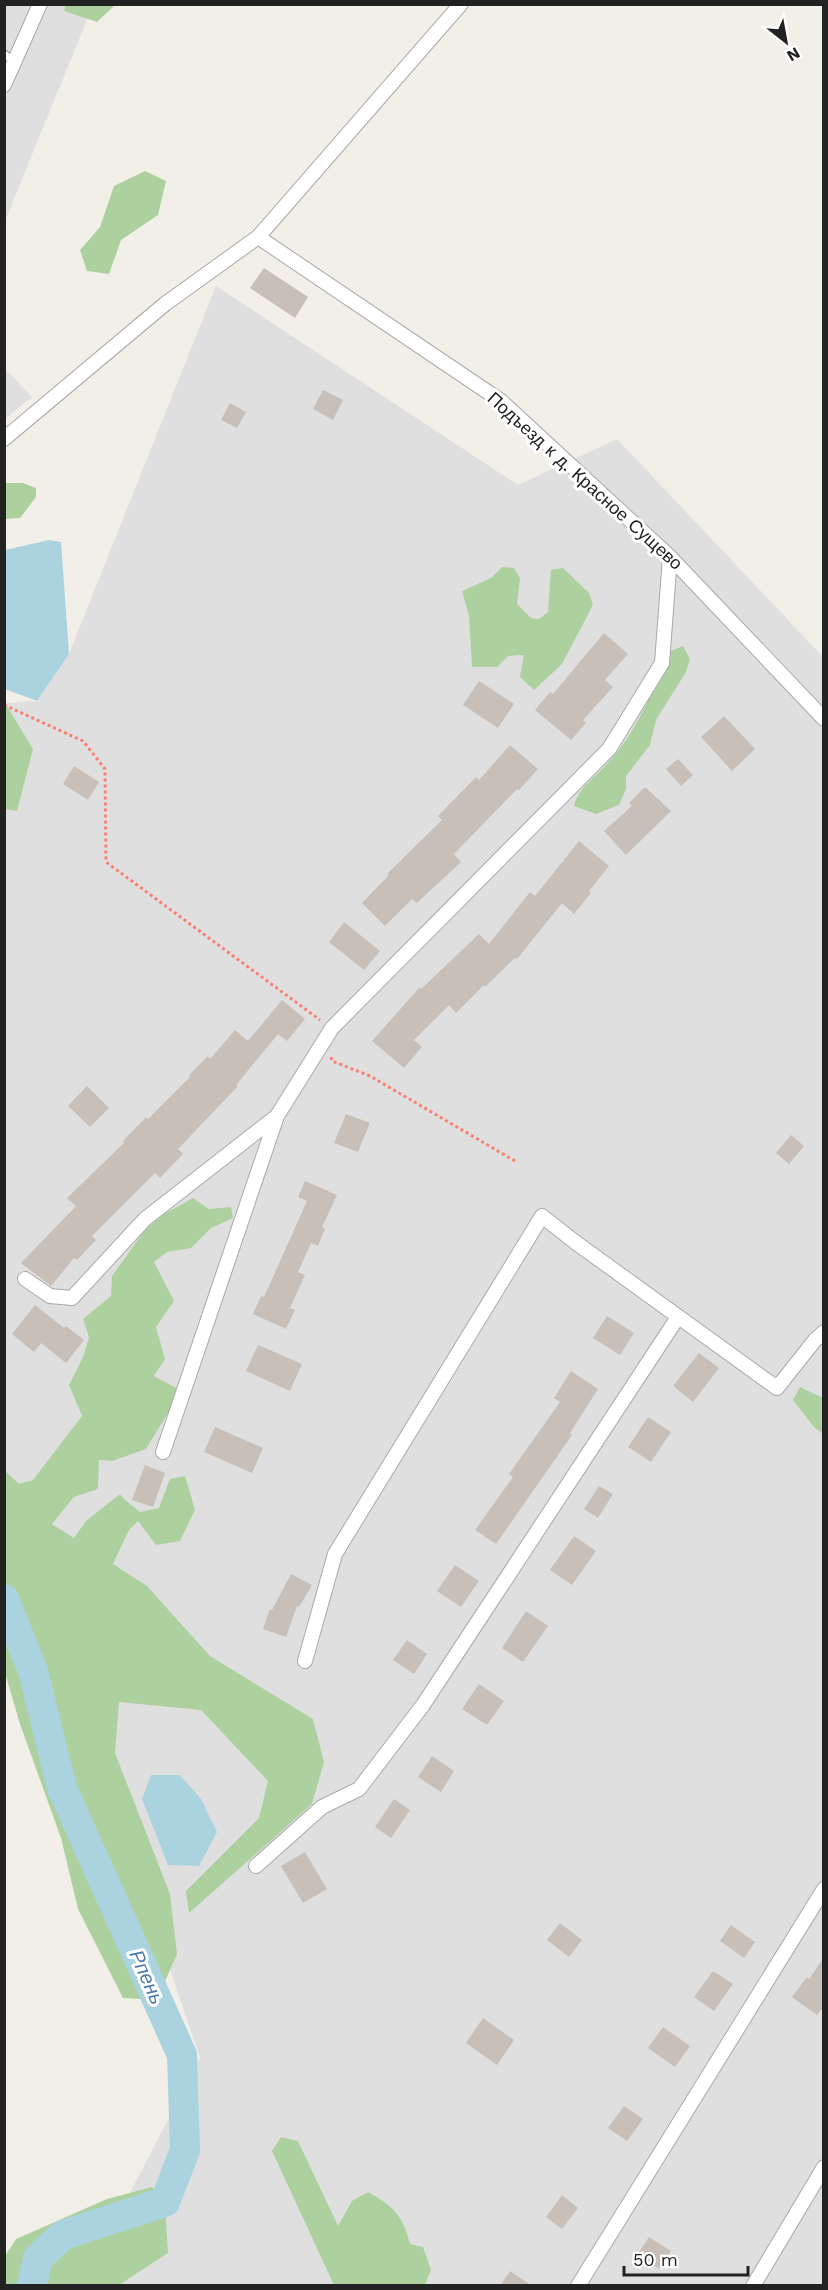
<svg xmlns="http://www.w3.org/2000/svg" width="828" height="2290" font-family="'Work Sans',sans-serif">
	<rect width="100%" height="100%" fill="#f2efe9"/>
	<path fill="#e0dfdf" d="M5 5H93L5 221Z
		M216 286 518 485 617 439 823 657V2285H82L200 2058 105 1778 5 1536V703L37 701 69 654Z
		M5 369 32 397 5 419Z"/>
	<path fill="#add19e" d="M66 5V4L115 5 97 22 64 11Z
		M145 171 166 181 158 215 121 240 109 274 87 271 80 250 100 227 114 186Z
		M5 483H23L36 488V497L20 518 5 519Z
		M502 567 514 568 520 578 517 604 531 618 539 619 548 612 551 570 563 568 589 593 593 605 562 664 534 690 520 677 524 655 508 656 497 667H472L469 616 462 591 491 578Z
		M683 646 690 659 686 672 656 720 650 745 626 776V789L619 805 596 814 574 806C577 790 593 779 604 767 636 735 652 691 671 651Z
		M5 703 33 749 17 811 5 809Z
		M193 1198 209 1209 231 1207 233 1218 211 1228 191 1248 167 1252 154 1262 174 1301 156 1327 165 1359 154 1376 176 1388V1400L146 1449 112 1461 99 1460 98 1489 74 1497 52 1524 74 1538 86 1521 120 1494 124 1499 140 1512 159 1508 170 1479 185 1476 195 1510 180 1541 156 1545 138 1521 129 1530 113 1564 147 1586 210 1656 313 1719 324 1762 312 1804 189 1913 186 1891 259 1818 268 1781 201 1710 119 1702 115 1753 170 1894 177 1954 157 2000 123 1998 78 1909 61 1838 20 1724 5 1673 4 1470 19 1484 33 1480 82 1416 69 1385 83 1357 89 1337 83 1319 111 1296 112 1276 145 1230 164 1214Z
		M800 1387 823 1398V1434L814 1427 793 1400Z
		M281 2137 298 2141 338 2226 352 2201 368 2192C393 2206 403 2215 410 2244L423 2247 431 2270 425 2285H334L272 2151Z
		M152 2187 165 2202 168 2253 119 2285H5V2256L16 2239 107 2199Z"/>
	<path fill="#aad3df" d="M49 540 61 542 69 654 37 701 5 689V550Z
		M151 1775H180L201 1799 217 1832 199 1866 168 1865 142 1799Z"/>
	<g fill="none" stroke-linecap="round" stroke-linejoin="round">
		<path stroke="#aad3df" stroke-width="30" d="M4 1599 33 1671 62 1788 182 2055 185 2150 165 2202 63 2235 38 2258 32 2286"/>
	</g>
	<path fill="#c7bfb8" d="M264 268 308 297 295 318 250 288Z
		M323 390 343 400 333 420 313 409Z
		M230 403 246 412 237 428 221 420Z
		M604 633 628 654 605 680 613 687 583 720 586 723 571 740 535 710 550 692 553 694Z
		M479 681 514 704 498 728 463 705Z
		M724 716 755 749 732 771 701 737Z
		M510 745 538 769 519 790 517 789 454 854 461 862 417 903 412 899 385 926 362 903 389 875 387 874 442 820 438 816 476 777 479 780Z
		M678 759 693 775 681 786 666 769Z
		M74 766 99 782 88 800 63 784Z
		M645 787 671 811 626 855 604 831 632 806 629 803Z
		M579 841 609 866 589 891 591 893 574 914 562 903 517 959 515 958 485 987 484 985 456 1013 449 1005 414 1040 422 1047 404 1068 372 1041 420 987 421 989 479 934 489 944 530 892 535 896Z
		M344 922 380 951 364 970 329 942Z
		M282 1000 305 1019 287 1041 278 1034 236 1085 238 1086 178 1149 183 1154 160 1178 155 1173 92 1236 96 1240 77 1260 74 1258 51 1286 21 1263 76 1206 67 1198 124 1143 123 1141 146 1117 148 1119 190 1077 189 1075 208 1056 210 1059 235 1030 248 1041Z
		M87 1086 109 1108 90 1127 68 1106Z
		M346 1114 370 1123 358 1152 334 1143Z
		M791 1135 804 1146 789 1164 776 1153Z
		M305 1181 337 1195 322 1227 325 1229 318 1246 311 1243 298 1272 305 1275 290 1308 295 1310 286 1329 253 1314 261 1296 264 1297 307 1201 298 1197Z
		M35 1305 64 1328 66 1326 84 1340 66 1363 41 1343 34 1352 12 1334Z
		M607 1316 634 1333 620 1355 593 1338Z
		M258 1345 302 1364 290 1391 246 1371Z
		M699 1353 719 1368 693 1402 673 1386Z
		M571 1371 598 1389 570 1433 572 1435 496 1544 475 1530 513 1477 509 1474 560 1402 554 1398Z
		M648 1417 671 1432 651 1462 628 1447Z
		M215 1427 263 1448 252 1473 204 1452Z
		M145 1465 165 1473 153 1507 132 1500Z
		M599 1486 613 1494 598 1518 584 1509Z
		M574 1536 596 1551 572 1585 550 1570Z
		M455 1565 479 1581 461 1607 437 1591Z
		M291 1574 312 1585 299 1607 297 1606 286 1637 263 1629 270 1609 272 1610Z
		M526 1611 548 1626 523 1662 502 1648Z
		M407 1640 427 1654 414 1674 393 1660Z
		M479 1684 504 1701 487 1725 462 1709Z
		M432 1756 454 1771 441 1792 418 1777Z
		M394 1799 410 1810 391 1838 375 1827Z
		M305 1852 327 1889 303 1903 281 1866Z
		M560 1923 582 1940 569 1957 547 1940Z
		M731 1925 755 1942 744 1958 720 1941Z
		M824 1957V2006L817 2015 792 1997 807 1977 809 1979Z
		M713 1971 733 1984 714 2011 694 1997Z
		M483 2018 514 2040 497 2065 466 2043Z
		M663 2027 690 2046 675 2067 648 2048Z
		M624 2106 643 2119 627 2141 608 2128Z
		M562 2195 578 2208 562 2229 546 2217Z
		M649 2237 671 2251 659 2269 637 2255Z
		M510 2271 532 2286H500Z"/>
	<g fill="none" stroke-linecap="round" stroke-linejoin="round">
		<defs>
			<path id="service" d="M4 54 15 62"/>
			<path id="minor" d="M4 85 40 4
				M258 237 501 401 670 557 824 719
				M4 439 165 304 258 237 461 4
				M25 1279 50 1296 72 1298 145 1219 277 1116
				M163 1452 277 1116 332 1028 609 749 662 663 670 557
				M305 1661 335 1554 542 1216 575 1242 777 1388 815 1340 824 1332
				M256 1866 322 1807 359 1789 423 1705 678 1317
				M578 2286 824 1889
				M753 2286 824 2167"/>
		</defs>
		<use href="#service" stroke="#a9a9a9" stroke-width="10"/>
		<use href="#minor" stroke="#a9a9a9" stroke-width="16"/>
		<path stroke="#fa8072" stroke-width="3" stroke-dasharray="3 3" stroke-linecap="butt" d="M4 705 83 741 105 769 106 862 320 1020
			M331 1057 332 1061 370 1076 515 1161"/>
		<use href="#service" stroke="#fff" stroke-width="7"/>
		<use href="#minor" stroke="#fff" stroke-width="14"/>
	</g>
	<g text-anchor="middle" stroke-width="6" stroke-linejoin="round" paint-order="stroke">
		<g font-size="18" fill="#222" stroke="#fff">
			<text transform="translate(585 481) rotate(42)" y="6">Подъезд к д. Красное Сущево</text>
		</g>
		<g font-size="20" font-style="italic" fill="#4a7aab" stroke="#fff">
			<text transform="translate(147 1977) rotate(66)" y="7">Рпень</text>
		</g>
	</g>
	<rect width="828" height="2290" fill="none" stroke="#222222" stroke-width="12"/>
	<g transform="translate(786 42) rotate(149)" stroke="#ffffff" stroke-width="4.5" paint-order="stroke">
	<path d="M0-4.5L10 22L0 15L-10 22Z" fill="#222222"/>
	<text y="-9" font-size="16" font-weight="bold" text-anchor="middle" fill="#222222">N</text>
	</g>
	<path d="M624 2266v9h124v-9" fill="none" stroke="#222222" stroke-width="3"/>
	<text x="633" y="2266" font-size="18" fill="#222222" stroke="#ffffff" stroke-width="4.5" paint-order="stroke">50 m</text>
</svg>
